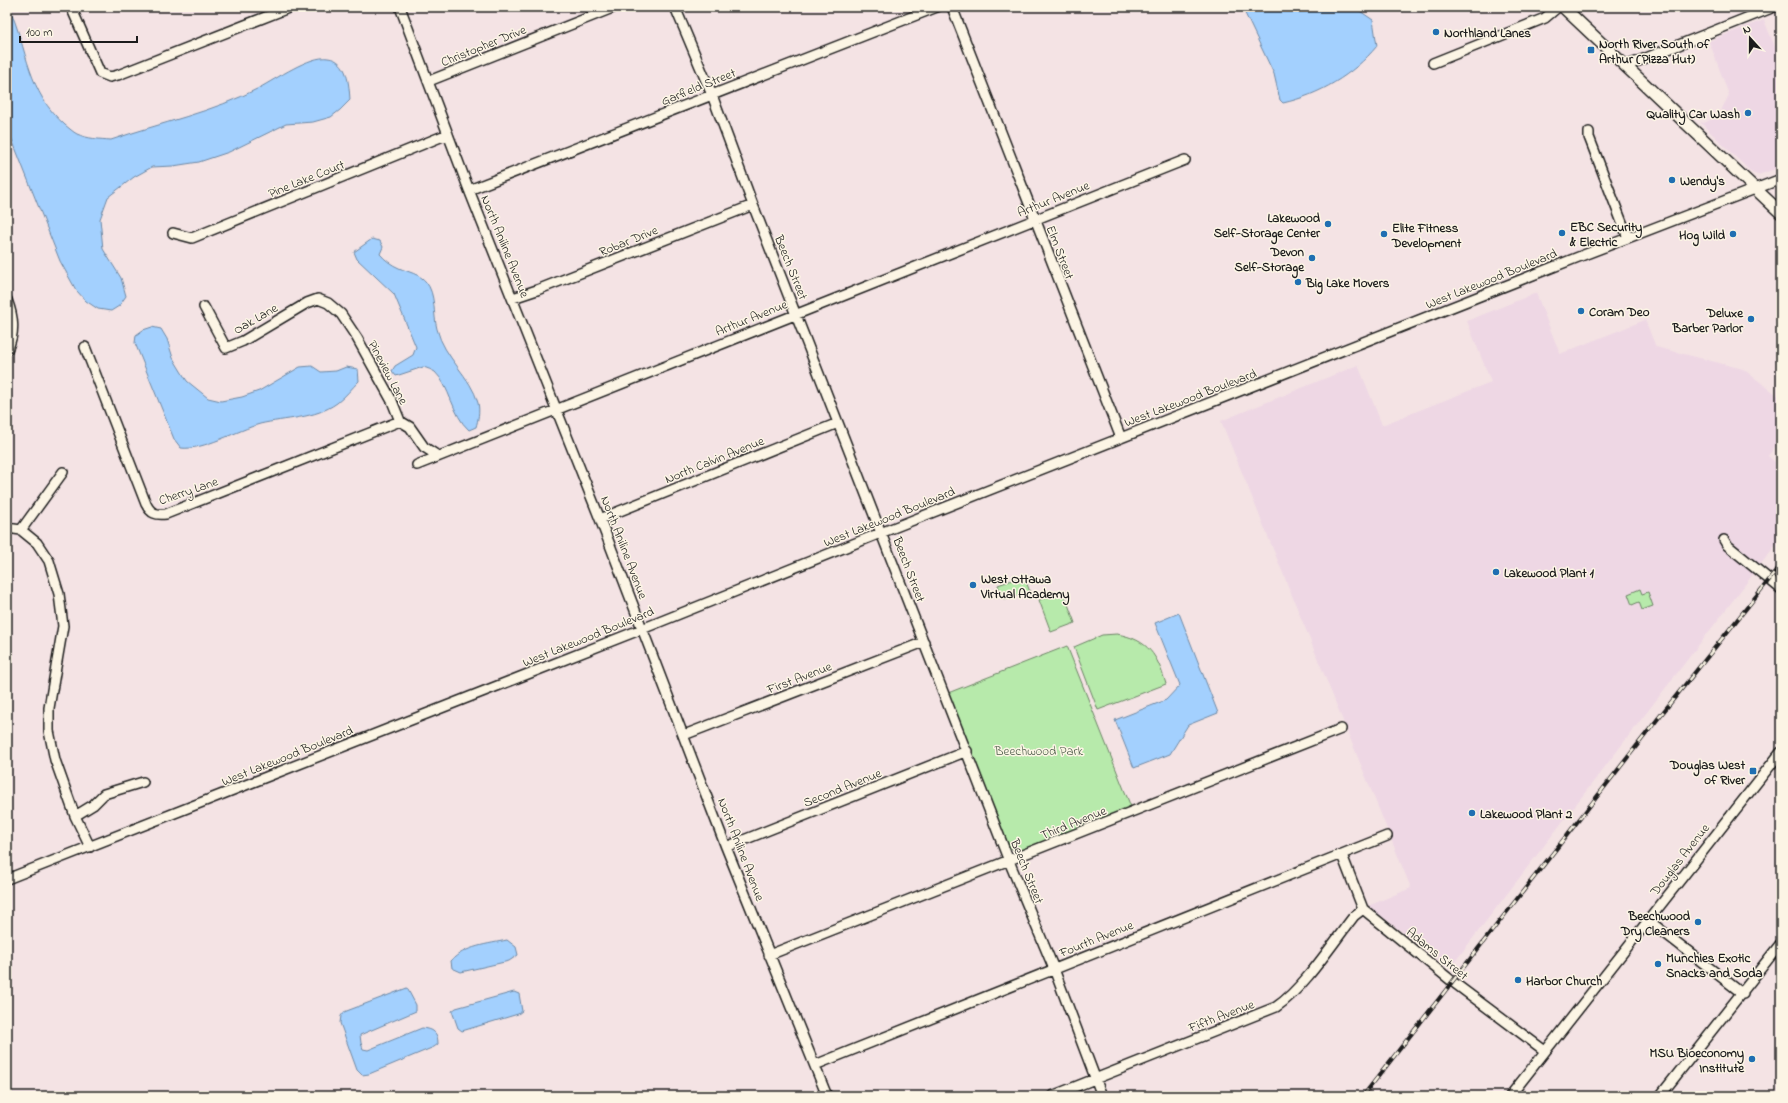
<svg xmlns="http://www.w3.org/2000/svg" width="1788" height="1103" font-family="'Indie Flower',sans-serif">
	<rect width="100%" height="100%" fill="#f4e3e4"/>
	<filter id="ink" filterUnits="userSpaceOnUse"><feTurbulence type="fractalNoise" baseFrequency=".025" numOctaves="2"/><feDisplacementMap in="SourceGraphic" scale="8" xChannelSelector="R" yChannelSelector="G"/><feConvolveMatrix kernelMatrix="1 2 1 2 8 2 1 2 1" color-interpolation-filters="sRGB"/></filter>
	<g filter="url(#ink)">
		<path fill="#eed7e4" d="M1764 20 1781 62V167L1758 175 1752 173 1700 122 1704 123 1718 116 1729 95 1709 41Z
			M1536 293 1560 354 1645 320 1656 347 1743 369 1781 398V439L1768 456 1781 467V538L1450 968 1368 906 1411 888 1221 421 1358 365 1382 425 1491 382 1467 321Z"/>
		<path fill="#b7eaab" stroke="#6a8364" d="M1024 576 1030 592 1005 599 1002 597 998 585Z
			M1640 589 1642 594 1648 592 1653 606 1642 610 1639 602 1632 605 1628 594Z
			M1063 591 1075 623 1051 632 1039 600Z
			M1117 634C1149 640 1157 655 1166 684L1098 710 1074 647 1102 635Z
			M1067 646 1131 807 1021 850 1015 851 1009 847 948 693Z"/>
		<path fill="#a3d0fe" stroke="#6d88a4" d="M7 7H9C28 50 27 92 65 125 69 128 73 132 77 134 88 139 99 139 111 140 160 123 213 112 259 88 276 79 310 55 328 58 348 60 349 85 350 100L340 110 331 117 313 122 286 124 229 152 199 162 173 166 152 167 134 177 108 197 100 219 103 249 121 278 126 296 119 306 111 311 98 309 86 301 76 290 60 261 7 127Z
			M1242 7H1354L1373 20 1377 46C1353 75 1319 95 1283 103L1280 100 1274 74Z
			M372 239 380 241 383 247 380 254C385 260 392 265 399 268 408 272 420 274 426 282 436 294 433 314 437 329 444 358 471 376 478 403 480 411 478 420 476 427L469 430C452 415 450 386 435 372 432 370 427 368 423 367L396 376 392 371 395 366 413 355 416 347 394 294 357 259 354 252Z
			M152 327 161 329 167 339 173 358 187 381 208 398 221 401 242 397 259 391 300 367 312 366 321 372 336 371 346 367 358 369 359 381C352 388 345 397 337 403 315 419 285 418 260 424 238 430 202 451 181 448L174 439 135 343 136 335 143 330Z
			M1179 613 1218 713 1188 725 1170 754 1134 768 1115 720 1166 700 1180 685 1155 623Z
			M507 940 516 947 518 955 509 961 461 972 452 968 451 961C464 946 489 944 507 940Z
			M407 988 416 1005V1011L360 1035 361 1043 363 1049 368 1050 422 1028C433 1029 438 1032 438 1044L434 1047 369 1074 362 1075 357 1070 340 1023 341 1016 344 1012Z
			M514 992 519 994 522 1011 518 1014 462 1031 458 1028 452 1011 456 1008Z"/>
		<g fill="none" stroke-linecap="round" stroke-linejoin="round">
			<defs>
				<path id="minor" d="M71 7 100 73 110 77 118 75 291 7
					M400 7 469 190 600 519 726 847 827 1096
					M675 7 712 95 753 205 1009 861 1054 969 1102 1096
					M952 7 1121 438
					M1433 63 1545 18 1558 7
					M1626 66 1774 7
					M429 81 615 7
					M1589 132V137L1628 238
					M469 190 937 7
					M173 233 192 238 448 134
					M513 298 537 290 753 205
					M7 300C14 318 15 333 7 350
					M204 307 226 348 243 341 307 303 318 299 328 303 341 314 357 338 392 401 400 421 410 427 424 447 438 456
					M85 347 146 504C151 514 156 515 166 514L400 421
					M417 465 1185 160
					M600 519 838 423
					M7 528 21 530
					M21 530 37 543 49 561 59 594 63 626 49 708V731L55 760 75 816 90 847
					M21 530 63 472
					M1724 540 1727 545 1781 589
					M684 735 924 642
					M75 816 93 805 104 794 143 782
					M726 847 967 751
					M1342 855 1363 909 1453 982 1545 1051
					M7 879 642 629 893 528 1581 256 1781 179
					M1648 920 1743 994
					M769 955 1341 729
					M815 1065 1387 836
					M1052 1096 1276 1007C1303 989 1333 943 1354 916L1363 909
					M1510 1096 1781 752
					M1660 1096 1781 943"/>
				<path id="major" d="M1563 7 1781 213"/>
			</defs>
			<use href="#minor" stroke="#1c1c1c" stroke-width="12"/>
			<use href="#major" stroke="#1c1c1c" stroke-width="14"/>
			<use href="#minor" stroke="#fcf5e5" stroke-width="9"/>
			<use href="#major" stroke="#fcf5e5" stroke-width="11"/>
			<defs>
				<path id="rail" d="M1363 1096 1660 716 1781 565"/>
			</defs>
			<use href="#rail" stroke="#1c1c1c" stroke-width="4"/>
			<use href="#rail" stroke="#fcf5e5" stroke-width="2.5" stroke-dasharray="8" stroke-linecap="butt"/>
		</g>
	</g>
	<g fill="#1f6fb2" stroke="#fcf5e5" stroke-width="1.5">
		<circle cx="1436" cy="32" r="4"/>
		<rect x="1587" y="46" width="8" height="8" rx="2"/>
		<circle cx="1748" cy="113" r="4"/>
		<circle cx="1672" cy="180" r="4"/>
		<circle cx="1328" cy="224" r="4"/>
		<circle cx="1562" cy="233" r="4"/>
		<circle cx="1384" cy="234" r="4"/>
		<circle cx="1733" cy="234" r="4"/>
		<circle cx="1312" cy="258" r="4"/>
		<circle cx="1298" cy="282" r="4"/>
		<circle cx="1581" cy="311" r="4"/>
		<circle cx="1751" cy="319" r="4"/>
		<circle cx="1496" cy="572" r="4"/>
		<circle cx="973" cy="585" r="4"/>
		<rect x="1749" y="767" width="8" height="8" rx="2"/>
		<circle cx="1472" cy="813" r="4"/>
		<circle cx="1698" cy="922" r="4"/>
		<circle cx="1658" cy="964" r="4"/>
		<circle cx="1518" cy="980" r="4"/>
		<circle cx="1752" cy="1059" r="4"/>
	</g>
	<g text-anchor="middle" stroke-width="3" stroke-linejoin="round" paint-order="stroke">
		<g font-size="13" font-weight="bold" fill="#1c1c1c" stroke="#fcf5e5" text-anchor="start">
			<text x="1444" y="37">Northland Lanes</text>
			<text x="1599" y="48">North River South of<tspan x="1599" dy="15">Arthur (Pizza Hut)</tspan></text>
			<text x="1740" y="118" text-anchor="end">Quality Car Wash</text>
			<text x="1680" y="185">Wendy's</text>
			<text x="1320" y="222" text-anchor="end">Lakewood<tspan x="1320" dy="15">Self-Storage Center</tspan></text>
			<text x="1570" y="231">EBC Security<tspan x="1570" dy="15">&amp; Electric</tspan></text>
			<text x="1392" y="232">Elite Fitness<tspan x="1392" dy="15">Development</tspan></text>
			<text x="1725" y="239" text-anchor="end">Hog Wild</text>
			<text x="1304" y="256" text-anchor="end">Devon<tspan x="1304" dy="15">Self-Storage</tspan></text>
			<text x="1306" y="287">Big Lake Movers</text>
			<text x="1589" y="316">Coram Deo</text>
			<text x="1743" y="317" text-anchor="end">Deluxe<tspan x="1743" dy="15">Barber Parlor</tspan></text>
			<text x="1504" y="577">Lakewood Plant 1</text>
			<text x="981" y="583">West Ottawa<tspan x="981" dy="15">Virtual Academy</tspan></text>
			<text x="1745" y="769" text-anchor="end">Douglas West<tspan x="1745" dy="15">of River</tspan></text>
			<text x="1480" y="818">Lakewood Plant 2</text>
			<text x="1690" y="920" text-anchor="end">Beechwood<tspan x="1690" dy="15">Dry Cleaners</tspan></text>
			<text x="1666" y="962">Munchies Exotic<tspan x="1666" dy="15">Snacks and Soda</tspan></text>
			<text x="1526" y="985">Harbor Church</text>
			<text x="1744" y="1057" text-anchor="end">MSU Bioeconomy<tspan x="1744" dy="15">Institute</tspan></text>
		</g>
		<g font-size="13" fill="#1c1c1c" stroke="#fcf5e5">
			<text transform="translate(483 45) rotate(-22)" y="5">Christopher Drive</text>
			<text transform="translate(698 86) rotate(-22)" y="5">Garfield Street</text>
			<text transform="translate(306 178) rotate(-22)" y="5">Pine Lake Court</text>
			<text transform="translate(1053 198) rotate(-22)" y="5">Arthur Avenue</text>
			<text transform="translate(628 240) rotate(-22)" y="5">Robar Drive</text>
			<text transform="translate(506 246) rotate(68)" y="5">North Aniline Avenue</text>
			<text transform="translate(1061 252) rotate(69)" y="5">Elm Street</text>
			<text transform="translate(792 267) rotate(68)" y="5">Beech Street</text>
			<text transform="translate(1491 278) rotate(-22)" y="5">West Lakewood Boulevard</text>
			<text transform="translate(751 317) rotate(-22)" y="5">Arthur Avenue</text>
			<text transform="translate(255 318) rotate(-30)" y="5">Oak Lane</text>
			<text transform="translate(389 372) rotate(62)" y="5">Pineview Lane</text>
			<text transform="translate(1190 397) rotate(-21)" y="5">West Lakewood Boulevard</text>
			<text transform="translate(714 459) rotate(-22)" y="5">North Calvin Avenue</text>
			<text transform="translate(188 490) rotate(-19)" y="5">Cherry Lane</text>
			<text transform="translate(889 516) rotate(-22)" y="5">West Lakewood Boulevard</text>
			<text transform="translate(625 547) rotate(69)" y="5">North Aniline Avenue</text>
			<text transform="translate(910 569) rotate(69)" y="5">Beech Street</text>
			<text transform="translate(588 636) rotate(-22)" y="5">West Lakewood Boulevard</text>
			<text transform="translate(799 677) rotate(-21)" y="5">First Avenue</text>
			<text transform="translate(287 755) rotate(-22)" y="5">West Lakewood Boulevard</text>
			<text transform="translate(842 787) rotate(-22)" y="5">Second Avenue</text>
			<text transform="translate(1073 822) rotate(-22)" y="5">Third Avenue</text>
			<text transform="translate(742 849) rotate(69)" y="5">North Aniline Avenue</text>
			<text transform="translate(1679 859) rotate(-52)" y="5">Douglas Avenue</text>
			<text transform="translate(1028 871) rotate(68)" y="5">Beech Street</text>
			<text transform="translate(1096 938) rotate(-22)" y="5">Fourth Avenue</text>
			<text transform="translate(1438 953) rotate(39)" y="5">Adams Street</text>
			<text transform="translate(1221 1015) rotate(-21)" y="5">Fifth Avenue</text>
		</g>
		<g font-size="13" fill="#4a5a47" stroke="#fcf5e5">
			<text x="1039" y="755">Beechwood Park</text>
		</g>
	</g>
	<rect width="1788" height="1103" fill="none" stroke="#fcf5e5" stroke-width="24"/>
	<rect x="12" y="12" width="1764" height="1079" fill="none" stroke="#1c1c1c" stroke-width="1.5" filter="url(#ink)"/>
	<g transform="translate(1750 38) rotate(339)" stroke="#fcf5e5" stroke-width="3" paint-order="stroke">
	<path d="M0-3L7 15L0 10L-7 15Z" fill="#1c1c1c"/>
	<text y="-6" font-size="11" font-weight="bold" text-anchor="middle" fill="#1c1c1c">N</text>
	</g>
	<path d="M20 36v6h117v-6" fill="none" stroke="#1c1c1c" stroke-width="2"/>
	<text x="26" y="36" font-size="12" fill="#1c1c1c" stroke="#fcf5e5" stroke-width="3" paint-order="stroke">100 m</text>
</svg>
